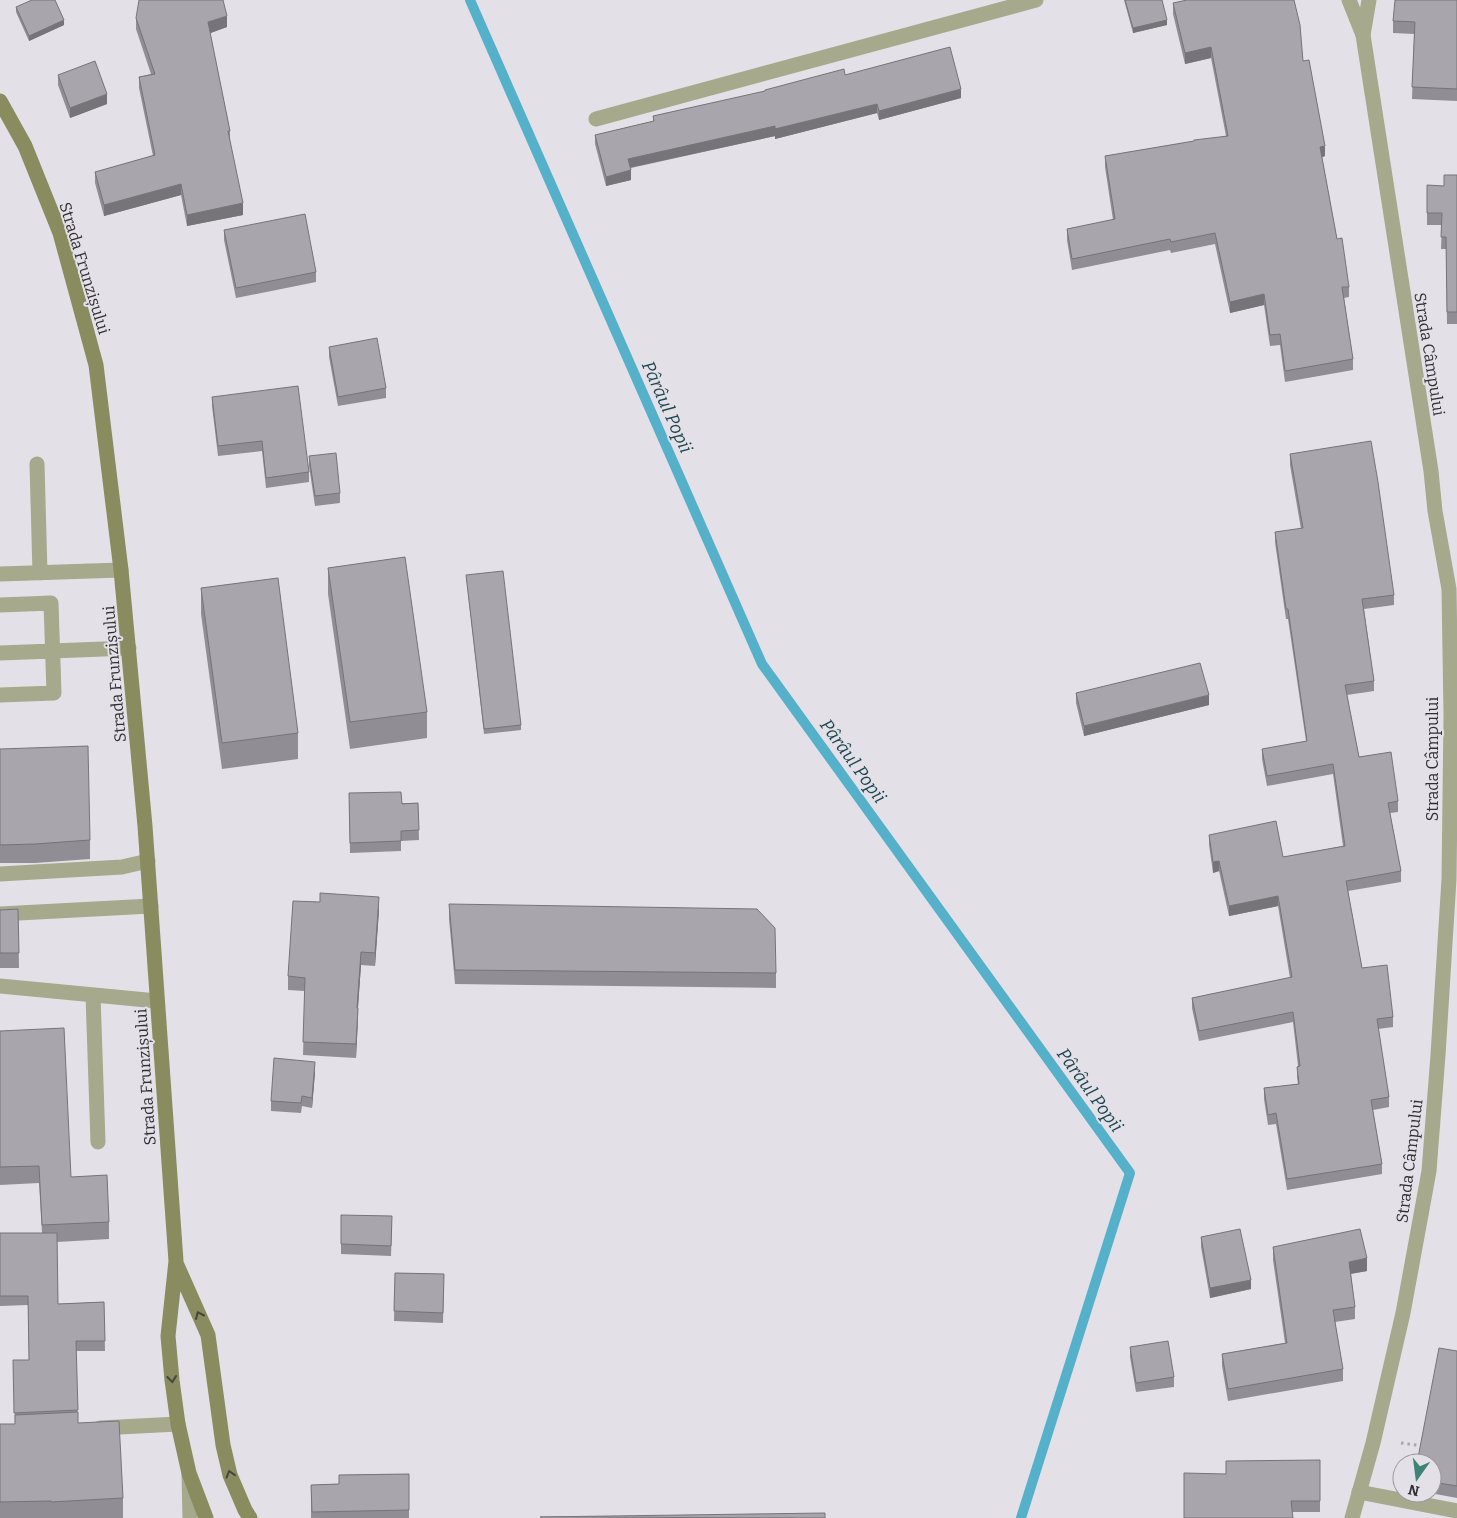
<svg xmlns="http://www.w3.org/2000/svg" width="1457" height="1518" font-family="Bitter,serif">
	<rect width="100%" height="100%" fill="#e4e0e8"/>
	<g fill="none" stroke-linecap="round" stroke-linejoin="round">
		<path stroke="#55b1c9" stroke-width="10" d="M470 0 762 664 1130 1173 1021 1518"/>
		<path stroke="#a8a4ab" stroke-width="3" stroke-dasharray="2.5 4" stroke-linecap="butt" d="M1401 1443 1423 1446"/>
		<path stroke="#a6a98b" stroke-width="15" d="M596 119 1036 0
			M37 464 40 573
			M0 574 121 570
			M0 605 51 603 54 693 0 695
			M0 653 129 648
			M0 874 122 867 148 861
			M0 914 151 906
			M0 986 157 1001
			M93 995 98 1142
			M100 1428 178 1424
			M1359 1492 1457 1511"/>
		<path stroke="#a6a98b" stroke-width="15" d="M1363 35 1369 0
			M189 1474 190 1518"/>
		<path stroke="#a6a98b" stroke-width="15" d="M1349 0 1363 35 1431 471 1435 511 1449 589 1451 715 1449 879 1438 1055 1429 1171 1403 1313 1373 1443 1352 1518"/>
		<path stroke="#898c5f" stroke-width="15" d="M0 101 25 146 60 233 96 365 121 570 145 826 176 1261 168 1336 172 1380 178 1424 189 1473 206 1518
			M176 1263 208 1335 223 1445 230 1475 245 1510 250 1518"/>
	</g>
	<path fill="#908e94" d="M1124 0H1162L1167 25 1133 33Z
		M1457 0V101L1412 99 1414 34 1393 33V21Z
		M1173 3 1303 61 1325 156 1322 157 1337 239 1349 287V297L1344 298 1353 359V370L1285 382 1280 345 1270 346 1264 305 1230 313 1215 244 1171 253 1170 250 1072 270 1067 240V229L1113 220 1105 167V156L1226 136 1211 58 1185 64 1173 14Z
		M16 7 64 25 29 41 16 12Z
		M136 18 227 27 210 33 230 131V142L243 215 187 226 181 195 104 216 95 183V172L153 156 139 88V77L151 74 136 29Z
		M58 75 107 104 70 118 58 85Z
		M845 75 961 98 879 120 877 113 775 139V136L631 168V180L606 186 595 144V135L653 121V116Z
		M1457 175V324H1447L1446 249H1441L1442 225H1427V185L1444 186Z
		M224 230 316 272V282L236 298 224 240Z
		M329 347 386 388V398L338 406 329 357Z
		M212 397 309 472V482L266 488 262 451 218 456 212 406Z
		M1290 454 1394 595V605L1364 609 1374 681V691L1347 695 1359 757 1398 801V812L1390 813 1401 871V882L1348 891 1362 968 1393 1017V1027L1378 1029 1389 1097V1107L1373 1110 1382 1164V1174L1287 1190 1276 1124 1268 1125 1264 1099V1088L1298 1084 1297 1077V1067L1298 1066 1293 1022 1199 1041 1192 1008V998L1290 978 1278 906 1229 916 1219 871 1213 873 1209 845V835L1283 857 1343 846 1333 774 1267 786 1262 759V749L1306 741 1288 619H1286L1275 542V532L1301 529 1290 465Z
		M309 456 340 493V503L315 506 309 466Z
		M328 568 427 712V738L350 749 328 594Z
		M466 575 521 725V730L484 734Z
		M201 588 298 733V759L222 769 201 614Z
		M1076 693 1209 705 1084 736 1076 703Z
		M0 749 90 840V859L35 863H0Z
		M349 803H418L419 840 401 841V851L350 853Z
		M449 904 776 973V988L455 984 449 919Z
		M18 909 19 968H0V910Z
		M379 910 375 966 361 965 358 1008 356 1058 303 1055 305 991 288 990V976Z
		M0 1031 71 1177 109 1222V1239L57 1242 58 1304 104 1302 105 1351H76L78 1423 123 1498V1518H0V1424H15L13 1360H29L28 1305 0 1306V1233H42L39 1183 0 1185Z
		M315 1072 312 1108 302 1106 301 1113 271 1111V1101Z
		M341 1215 392 1226 391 1256 341 1254Z
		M1201 1237 1251 1289 1210 1298 1201 1247Z
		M1273 1247 1367 1271 1351 1274 1355 1307V1319L1335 1322 1343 1369V1381L1228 1401 1222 1366V1354L1285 1343 1273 1260Z
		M395 1273 444 1274 443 1323 394 1321Z
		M1130 1347 1174 1377V1387L1136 1392 1130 1357Z
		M1457 1351V1498L1430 1493H1432V1463Z
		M1320 1460V1512H1292L1226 1474Z
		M409 1474V1518H311V1485L339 1484V1475Z"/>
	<path fill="#767478" d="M227 16V27L208 34V22Z
		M64 20V25L29 41V36Z
		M1167 20V25L1133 33V28Z
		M1211 47V58L1185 64V53Z
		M961 89V98L879 120V111Z
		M107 94V104L70 118V108Z
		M877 104V113L775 139V129Z
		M775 126V136L628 168V159Z
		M1325 146V156L1320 158V147Z
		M631 170V180L606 186V177Z
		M181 184V195L104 216V205Z
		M243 203V215L187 226V215Z
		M1264 294V305L1230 313V302Z
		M1209 695V705L1084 736V726Z
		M1219 861V871L1213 873V862Z
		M1278 896V906L1229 916V906Z
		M379 897V910L375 966V953Z
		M361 952V965L357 1021V1008Z
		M358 1008V1021L356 1058V1044Z
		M315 1062V1072L312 1108V1098Z
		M1367 1258V1271L1349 1274V1262Z
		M1251 1280V1289L1210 1298V1288Z"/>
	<path fill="#a8a5ac" stroke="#767478" d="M32 0H55L64 20 29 36 16 7Z
		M139 0H223L227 16 208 22 230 131H228L243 203 187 215 181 184 104 205 95 172 155 155 139 77 155 74 136 18Z
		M1125 0H1162L1167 20 1133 28Z
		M1187 0H1294L1300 25 1303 61 1309 60 1325 146 1320 147 1337 239 1342 238 1349 287H1342L1353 359 1285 371 1280 334 1270 335 1264 294 1230 302 1215 233 1171 242 1170 239 1072 259 1067 229 1115 219 1105 156 1194 141V140L1228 136 1211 47 1185 53 1173 3Z
		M1395 0H1457V89L1412 87 1415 22 1393 21Z
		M950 47 961 89 879 111 877 104 775 129V126L628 159 631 170 606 177 595 135 654 121 653 116 765 91V90L844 69 845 75Z
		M95 61 107 94 70 108 58 75Z
		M1444 175H1457V312H1447L1446 237H1441L1442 213H1427V185L1444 186Z
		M305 214 316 272 236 288 224 230Z
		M377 338 386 388 338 397 329 347Z
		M298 386 309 472 266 478 262 441 218 446 212 397Z
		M1371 441 1378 482 1394 595 1362 599 1374 681 1345 685 1359 757 1391 752 1398 801 1388 803 1401 871 1346 881 1362 968 1387 965 1393 1017 1377 1019 1389 1097 1371 1100 1382 1164 1287 1179 1276 1113 1268 1115 1264 1088 1299 1084 1297 1067 1300 1066 1293 1012 1199 1031 1192 998 1292 977 1278 896 1229 906 1219 861 1213 862 1209 835 1276 821 1283 857 1345 846 1333 764 1267 776 1262 749 1307 741 1288 609H1286L1275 532 1303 528 1290 454Z
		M336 453 340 493 315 496 309 456Z
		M405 557 427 712 350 722 328 568Z
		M503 571 521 725 484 729 466 575Z
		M278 578 298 733 222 743 201 588Z
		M1200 663 1209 695 1084 726 1076 693Z
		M88 746 90 840 35 844 0 845V749Z
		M401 792 402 804 418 803 419 830 401 831V841L350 843 349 793Z
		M320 893 379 897 375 953 361 952 357 1008H358L356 1044 303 1042 305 978 288 976 293 901 320 902Z
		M449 904 757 909 775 928 776 973 455 970Z
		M18 909 19 953H0V910Z
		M64 1028 71 1177 107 1175 109 1222 42 1225 39 1166 0 1167V1031Z
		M274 1058 315 1062 312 1098 302 1096 301 1103 271 1101Z
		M341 1215 392 1216 391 1246 341 1244Z
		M1240 1229 1251 1280 1210 1288 1201 1237Z
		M1360 1229 1367 1258 1349 1262 1355 1307 1333 1310 1343 1369 1228 1389 1222 1354 1287 1343 1273 1247Z
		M0 1233H57L58 1304 104 1302 105 1341H76L78 1410 14 1413 13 1360H29L28 1296H0Z
		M395 1273 444 1274 443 1313 394 1311Z
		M1168 1341 1174 1377 1136 1383 1130 1347Z
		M1439 1348 1457 1351V1486L1432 1482V1463H1417Z
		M78 1412V1423L119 1421 123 1498 51 1502V1501L0 1502V1424H15V1415Z
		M1320 1460V1501H1291L1293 1518H1184V1473L1226 1474V1461Z
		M409 1474V1510L312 1512 311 1485 339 1484V1475Z
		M825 1513V1518L540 1517Z"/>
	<defs><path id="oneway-chevron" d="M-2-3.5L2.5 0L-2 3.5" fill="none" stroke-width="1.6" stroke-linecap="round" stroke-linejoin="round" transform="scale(1.25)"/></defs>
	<g stroke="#46463c">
		<use href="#oneway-chevron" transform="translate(199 1315) rotate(-114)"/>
		<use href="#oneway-chevron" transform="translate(172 1379) rotate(83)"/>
		<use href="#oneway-chevron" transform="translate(230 1474) rotate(-107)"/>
	</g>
	<g text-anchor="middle" stroke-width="4" stroke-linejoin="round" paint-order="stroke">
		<g font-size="16" fill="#302e31" stroke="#e4e0e8">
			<text transform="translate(85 268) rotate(73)" y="6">Strada Frunzișului</text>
			<text transform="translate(1430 354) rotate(81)" y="6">Strada Câmpului</text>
			<text transform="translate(114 674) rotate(-95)" y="6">Strada Frunzișului</text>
			<text transform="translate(1432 759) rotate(-90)" y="6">Strada Câmpului</text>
			<text transform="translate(145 1077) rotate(-94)" y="6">Strada Frunzișului</text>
			<text transform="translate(1409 1161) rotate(-83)" y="6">Strada Câmpului</text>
		</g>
		<g font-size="18" font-style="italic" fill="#1b454f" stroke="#e4e0e8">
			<text transform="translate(667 407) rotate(66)" y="6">Pârâul Popii</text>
			<text transform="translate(853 761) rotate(54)" y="6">Pârâul Popii</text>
			<text transform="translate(1090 1090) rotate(54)" y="6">Pârâul Popii</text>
		</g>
	</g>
	<g transform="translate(1417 1478) rotate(194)"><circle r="24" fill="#e4e0e8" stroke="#9c999f"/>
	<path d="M0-4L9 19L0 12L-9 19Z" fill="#3f8376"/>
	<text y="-8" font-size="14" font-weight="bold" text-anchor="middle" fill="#302e31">N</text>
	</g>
</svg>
